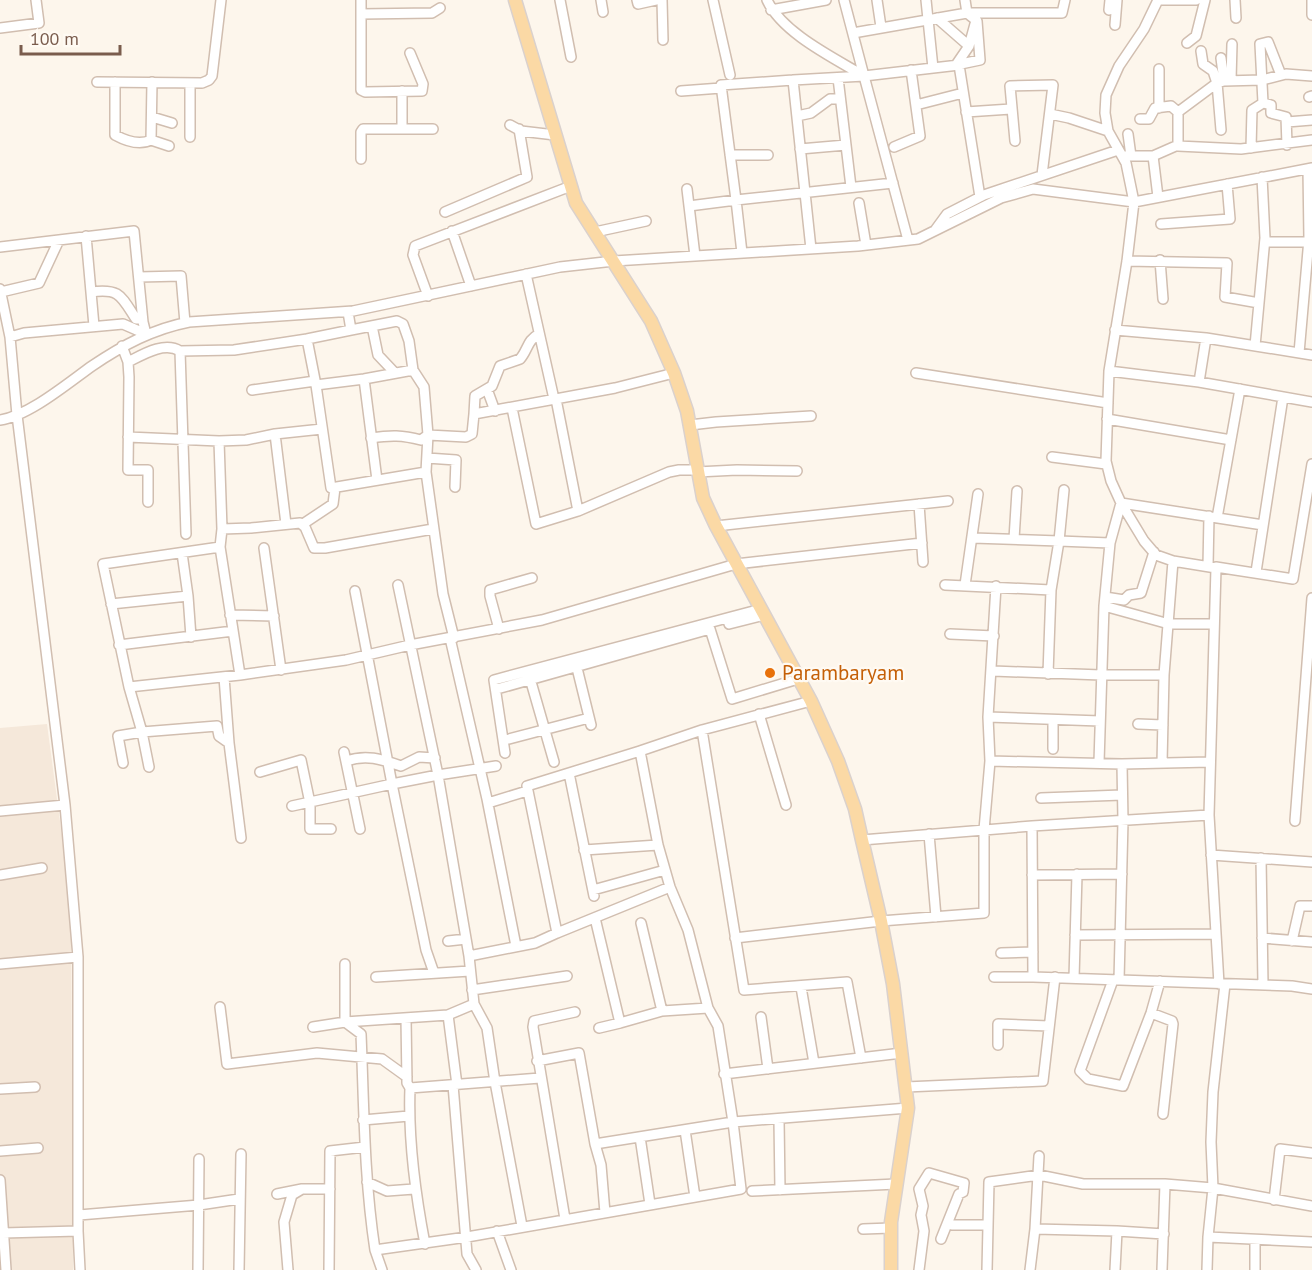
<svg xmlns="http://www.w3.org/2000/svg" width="1312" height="1270" font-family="'PT Sans',sans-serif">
	<rect width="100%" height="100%" fill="#fdf6ec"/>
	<path fill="#f5e8da" d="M47 724 71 904 73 1270H0V728Z"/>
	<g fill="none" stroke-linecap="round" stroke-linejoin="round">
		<defs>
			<path id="minor" d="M361 0V90L365 92 422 91 423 84 410 53
				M560 0 571 57
				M601 0 603 12
				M637 0 638 4 656 0
				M662 0 663 40
				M713 0 730 75
				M767 0C782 33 834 58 864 76
				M844 0 864 76
				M877 0 881 27
				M926 0 933 68
				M1158 0 1144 29 1119 66 1106 95 1105 113 1108 131 1126 163 1134 202 1127 261 1109 371 1199 382 1312 402
				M1158 0H1196
				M1235 0 1236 18
				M771 10 826 0
				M1109 10 1110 0
				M361 14 432 13 440 8
				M1312 15V0
				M937 18 969 46
				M1115 25 1117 0
				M0 28 39 23 36 0
				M853 33 967 13H1062L1065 0
				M1187 43 1196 36 1205 0
				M1201 51 1203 64 1213 71 1217 83 1221 130
				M1221 58 1224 81
				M956 65 980 60 977 21 967 13 965 0
				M956 65 969 46 975 24
				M1159 69V108
				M1312 76 1286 74 1262 80 1224 81 1217 83 1178 112V146L1241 149 1312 140
				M838 78 851 187
				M1231 80 1232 44
				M97 82 202 83 209 80 212 76 221 0
				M115 82V135C126 141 139 146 151 140L169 146
				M402 91V128
				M681 91 721 88
				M1309 97 1312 96
				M1263 103 1260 44 1268 42 1281 75
				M916 105 963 93
				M966 112 1011 109
				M1050 114 1069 118 1108 131
				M797 116 811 113 830 99H840
				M152 117 172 123
				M1140 119H1149L1155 108 1171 106 1178 112
				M1287 122 1312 120
				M510 125 521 131 555 135
				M1128 134 1131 156
				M190 137V83
				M151 140 152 82
				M1015 141 1010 86 1053 85 1042 175
				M894 147 920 136 911 70
				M1251 148 1252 110 1263 103 1271 105V113L1286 117 1287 145
				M800 149 846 145
				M730 155H768
				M1122 156H1153L1178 145
				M1153 156 1158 197
				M361 159V132L363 129H433
				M687 189 695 256
				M859 203 866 245
				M689 206 736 200 721 85 793 80
				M445 212 527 177 519 129
				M1161 224 1230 219 1227 184
				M936 229 947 214 984 195 1118 150
				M452 231 471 286
				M595 232 646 221
				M86 236 94 326
				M908 240 864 76 959 65 980 197
				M1265 242H1308
				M0 247 134 231 143 322 146 334
				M811 249 793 80 864 76
				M742 253 736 200 893 183
				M1160 260 1163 299
				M1127 261 1227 263 1225 297 1259 303
				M526 274 554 399
				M139 277 181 276 185 323
				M0 289 10 337 17 415 65 805 78 957V1231L80 1270
				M1 292 39 283 59 240
				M91 292C120 288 121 296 136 319H142
				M428 296 413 255 415 246 571 186
				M348 312 351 330 307 339 316 385 331 488 426 472 443 594 454 638
				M372 326 378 355 395 373
				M351 330 397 321 403 324 409 341 413 370 424 387 428 435 426 472
				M1115 330 1206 338 1312 355
				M10 337 24 333 123 324 146 334
				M122 346 128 362 129 377 128 470H148V502
				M1255 346 1265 238 1262 177
				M180 351 186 534
				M1299 353 1309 239 1308 169
				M128 362C142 355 164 341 180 351L234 350 307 339
				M1109 371 1106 461 1111 481 1121 503 1144 541 1156 555 1173 561 1216 568 1209 815
				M916 373 1108 403
				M364 379 377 480
				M1199 382 1206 338
				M316 385 364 379 413 370
				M487 389 495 411
				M252 390 315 381
				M556 399 578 511
				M512 408 536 524 578 511 669 472 679 470H697
				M474 414 475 396 492 386 500 366 520 359C528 350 527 340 539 334
				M1107 419 1231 440
				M0 420C29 416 68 383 92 366 123 345 153 329 189 322L353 311 560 267 614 261 858 246 918 239 1001 198 1033 189 1134 202 1312 168
				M690 425 716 422 811 416
				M275 434 286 524
				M128 437 219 441 246 440 275 434 322 429
				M371 438C391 435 402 435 421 440L428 435 466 437 472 434 474 414 615 388 674 373
				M219 441 222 529 220 547 240 675
				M1052 457 1106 464
				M427 458 456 460 455 487
				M697 472 737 470 797 471
				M919 504 923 562
				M1217 518 1240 389
				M303 524 333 504 335 488
				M716 526 948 501
				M222 529 251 528 300 523 305 527 314 548H325L433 529
				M973 538 1059 541 1064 490
				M1014 539 1017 491
				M220 547 103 564 129 687 142 732 217 726 219 736 229 743 241 838
				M264 548 281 670
				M182 553 188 596
				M1208 566 1209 516
				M1216 567 1293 579 1312 464
				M1256 572 1283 397
				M945 585 1051 590 1059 541 1110 543 1121 503 1263 525
				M965 585 978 494
				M355 591 392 784 438 775 398 585
				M1105 597 1124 600 1129 595 1141 593 1154 552
				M111 604 188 596 191 637
				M1104 606 1169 624H1213
				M230 615 274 616
				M729 624 764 615
				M499 629 490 596V590L532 578
				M950 634 994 636
				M450 638 487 799 516 946
				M119 645 233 631
				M576 664 591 725
				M993 671 1101 675H1164L1173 561
				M1048 674 1051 590
				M529 675 554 762
				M224 677 229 743
				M129 687 240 675 346 660 410 645 542 620 736 564 922 543
				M497 689 710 629 732 699 798 679
				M759 714 786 805
				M988 717 1100 721
				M1138 724 1163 725
				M702 730 744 990 847 982 861 1058
				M509 739 589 718
				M1053 749V720
				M344 752 360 829
				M505 753 494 680 761 609
				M346 761C366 754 381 759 401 766L419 757 435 758
				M990 761 1122 764 1210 762
				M1099 762 1104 606 1110 543
				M123 763 118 736 142 732 149 767
				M1162 763 1164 675
				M496 766 438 775 469 956 535 943 557 933 527 786 569 773
				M260 772 301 760 310 803V829H331
				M1041 798 1122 795
				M488 803 527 791
				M292 806 392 784 426 950 434 973
				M0 811 65 805
				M1295 821 1312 598
				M1032 826 1209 815 1219 984
				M929 834 936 917
				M862 840 1032 826 1033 977 1292 986 1312 989
				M584 850 658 845
				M1211 855 1312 862
				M1261 858 1263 985
				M0 875 42 868
				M1032 875 1122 874
				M593 890 665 870
				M594 896 569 773 640 751
				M595 918 620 1023 662 1011 708 1008 718 1026 733 1122 908 1108
				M641 923 662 1011
				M557 933 670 887
				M1075 935 1216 934
				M735 938 881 921 984 913V830L990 761 988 717 996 586
				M1262 938 1312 942
				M448 941 466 939
				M1292 941 1300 906H1312
				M1001 953 1033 952
				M0 964 78 957
				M345 964V1022L448 1015
				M376 977 470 971
				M994 977H1033
				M1074 978 1077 874
				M1113 980 1080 1071 1088 1079 1123 1086 1151 1013 1160 981
				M1119 980 1123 821 1122 764
				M1225 984 1213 1092 1211 1142 1213 1188 1312 1206
				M801 987 814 1063
				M472 990 567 976
				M474 1004 487 1028 495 1082 522 1226
				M220 1007 227 1064 317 1053 382 1059 407 1077
				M708 1008 688 930 670 887 658 845 640 751 702 730 811 701
				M1151 1013 1172 1021 1173 1024 1163 1114
				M761 1017 768 1069
				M406 1018 407 1083 410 1088C408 1141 415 1192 425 1244
				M313 1027 345 1022 361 1034C364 1106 364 1178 375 1250L467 1237 741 1189 733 1122 595 1144 579 1053 537 1061
				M599 1028 620 1023
				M998 1045V1024L1049 1026
				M724 1074 902 1053
				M453 1085 467 1254 476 1270
				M457 1085 448 1015 474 1004 469 956
				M906 1087 1043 1081 1055 977
				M410 1088 540 1078
				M0 1089 35 1087
				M363 1120 409 1116
				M779 1120 780 1190
				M685 1130 695 1197
				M640 1137 650 1204
				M595 1144 601 1165 605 1213
				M0 1151 38 1148
				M0 1180 6 1270
				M367 1182 387 1191 414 1189
				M752 1191 896 1184
				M277 1194 302 1189H330
				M1274 1200 1280 1149 1312 1153
				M79 1215 199 1205 239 1199
				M565 1219 533 1027 534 1021 575 1012
				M952 1225H988
				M863 1229 891 1228
				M1035 1229 1039 1156
				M497 1231 511 1270
				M1117 1231 1164 1234
				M3 1233 78 1231
				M375 1250 382 1270
				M198 1270 199 1159
				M239 1270 241 1154
				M288 1270 284 1222 292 1195 302 1189
				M329 1270 330 1151 365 1147
				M919 1270 924 1231 921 1215 923 1206 919 1189 929 1173 964 1183 963 1192 959 1194 941 1239
				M987 1270 989 1182 1039 1175 1083 1184H1165
				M1030 1270 1035 1229 1117 1231 1115 1270
				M1162 1270 1165 1184 1213 1188 1208 1237
				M1207 1270 1208 1237 1312 1242
				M1255 1270V1240"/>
			<path id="major" d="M515 0 576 203 651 321 674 373 687 411 703 498 716 526 811 701 838 761 855 809 862 840 881 921 893 984 908 1108 891 1222V1270"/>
		</defs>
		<use href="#minor" stroke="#d1beb0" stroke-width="12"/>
		<use href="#major" stroke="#dad1cd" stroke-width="15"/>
		<use href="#minor" stroke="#fff" stroke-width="9"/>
		<use href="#major" stroke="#fbd9a5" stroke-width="12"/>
	</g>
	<circle fill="#e8710a" stroke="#fffaf3" stroke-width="2" cx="770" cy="673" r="6"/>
	<g text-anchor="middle" stroke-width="4.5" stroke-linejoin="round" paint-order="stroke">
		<g font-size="21" fill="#c56008" stroke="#fffaf3" text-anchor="start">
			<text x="782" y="680">Parambaryam</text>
		</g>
	</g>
	<path d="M21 45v9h99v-9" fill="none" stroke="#7a5c4d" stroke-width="3"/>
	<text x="30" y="45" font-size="18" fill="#7a5c4d" stroke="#fffaf3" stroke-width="4.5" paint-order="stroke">100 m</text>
</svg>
